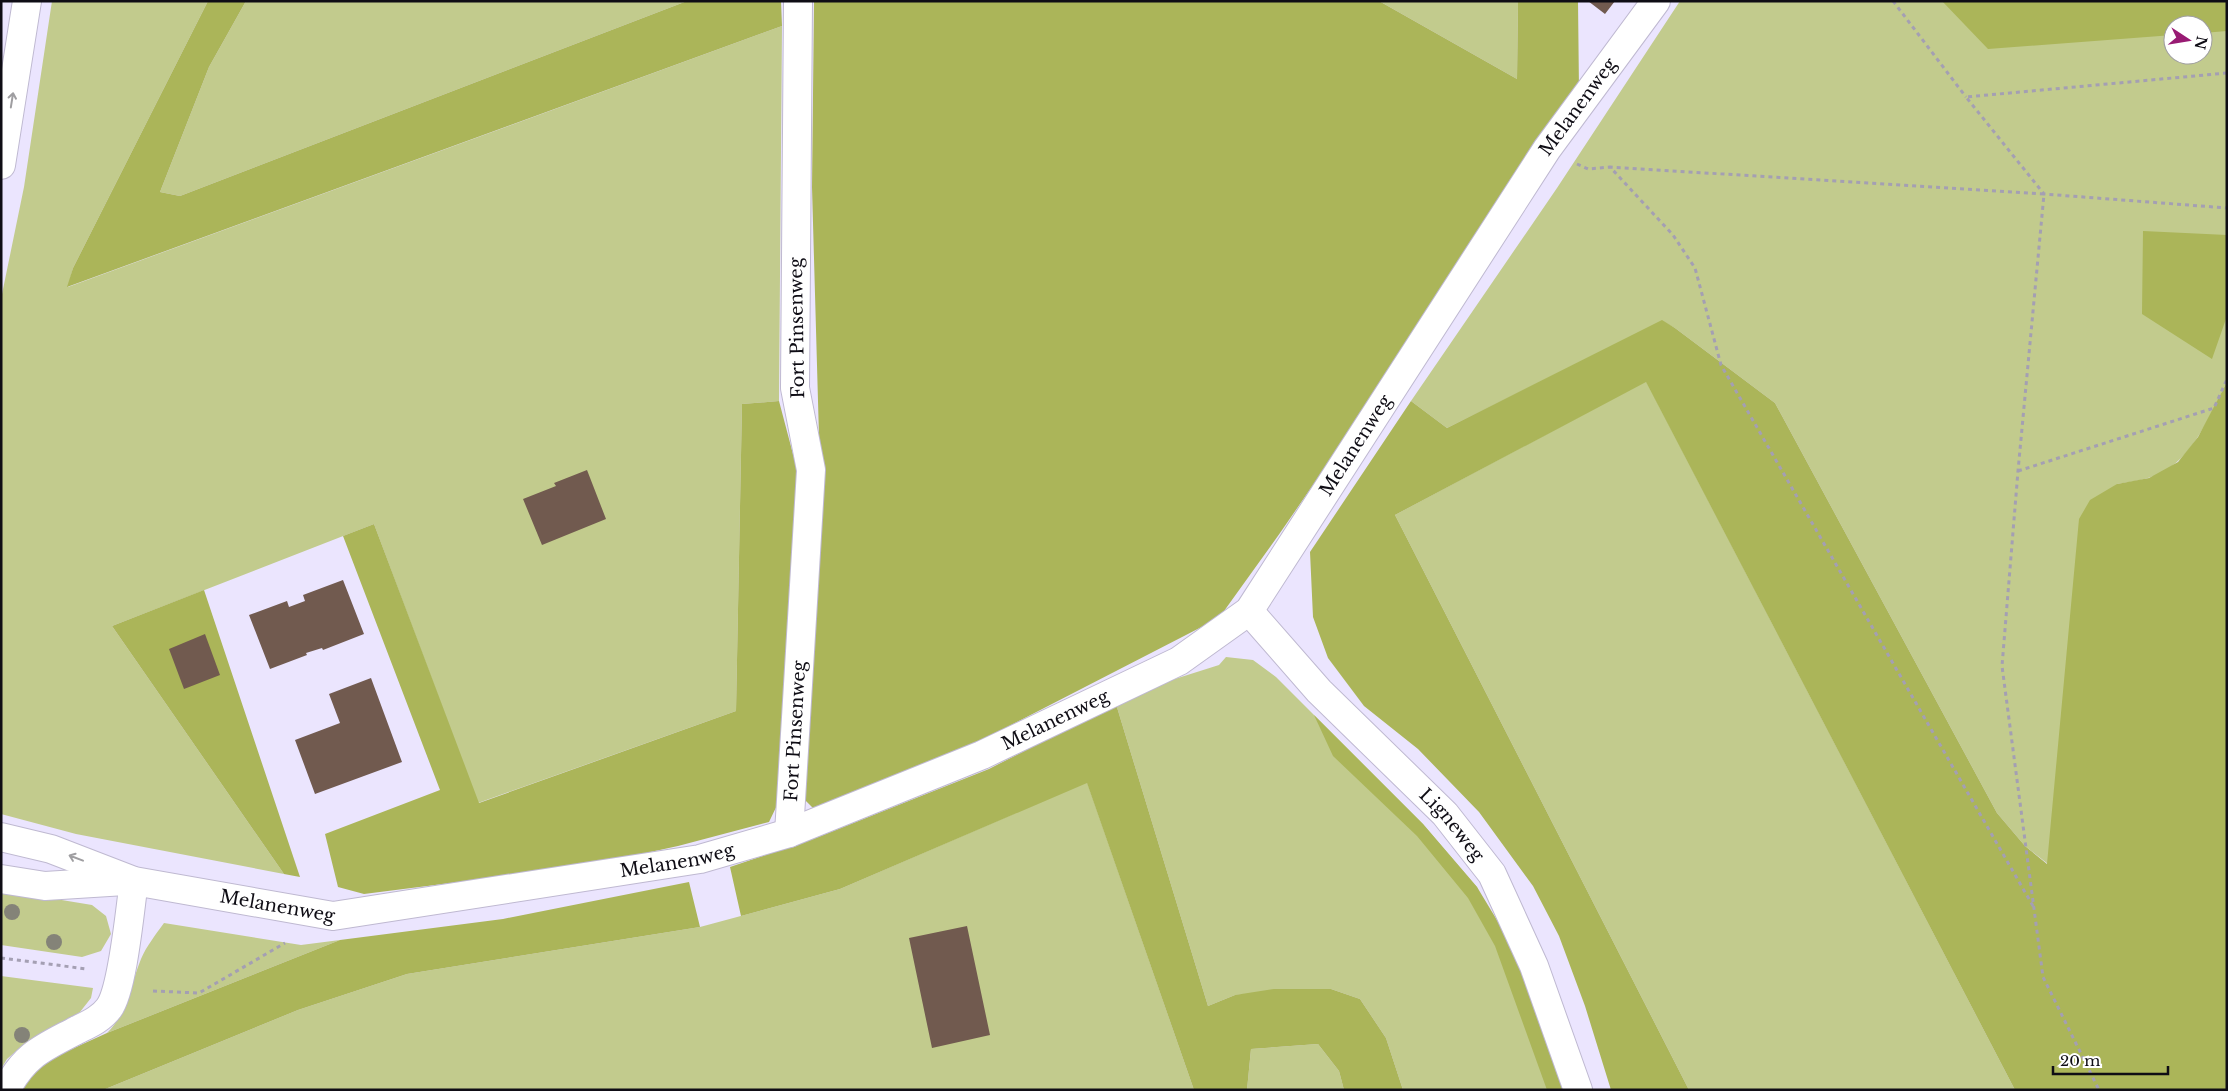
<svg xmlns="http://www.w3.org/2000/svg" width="2228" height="1091" font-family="'Libre Baskerville',serif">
	<rect width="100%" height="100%" fill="#ebe5fe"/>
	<path fill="#c2cb8d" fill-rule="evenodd" d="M52 1H208L73 268 68 287 782 26 779 401 742 404 736 711 478 803 374 524 112 626 284 874 76 834 1 814V299L24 187Z
		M246 1H687L180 196 160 192 209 67Z
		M1379 1H1518L1517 79Z
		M1680 1H2227V382C2208 418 2191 466 2148 478 2138 481 2127 482 2117 484L2048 864 2025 846 1997 813 1775 403 1675 328 1662 321 1447 428 1411 401 1557 188ZM2173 25H2203V55H2173Z
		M1646 381 2015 1090H1689L1395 515Z
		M1226 657 1253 660 1276 677 1423 824 1477 887 1566 1090H1403L1386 1038 1360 999 1331 989 1235 995 1208 1006 1116 704 1159 684 1219 665Z
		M1087 782 1194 1090H103L298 1010 407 974 700 927 840 889Z
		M1 890 92 905 106 916 111 934 101 951 82 957 1 945Z
		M164 923 301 945 340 940 107 1033C128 1012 130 986 141 959 146 947 156 934 164 923Z
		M1 976 93 988 91 998 80 1012 24 1044 7 1059 1 1069Z
		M1318 1044 1339 1071 1344 1090H1247L1251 1049Z"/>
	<path fill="#abb559" d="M208 1H246L209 67 160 192 180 196 687 1H781L782 26 67 287 73 268Z
		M814 1H1379L1517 79 1518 1H1578L1579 91 1479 244 1280 533 1219 618 980 741 814 809 801 796 820 472 812 187Z
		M1942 1H2227V31L2203 33V25H2173V35L1988 49Z
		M2143 231 2227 235V316L2212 359 2142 314Z
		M1662 320 1675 328 1775 403 1997 813 2025 846 2047 864 2079 519 2090 500 2117 484 2149 478 2178 462 2198 437 2227 382V1090H2015L1646 382 1395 515 1689 1090H1611L1585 1006 1559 936 1533 886 1479 812 1418 749 1364 706 1328 658 1313 617 1310 552 1411 401 1447 428Z
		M779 401 798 473 781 797 769 822 678 846 586 866 364 894 338 887 325 834 440 790 343 536 374 524 479 803 736 711 742 404Z
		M204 590 300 877 284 874 112 626Z
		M1116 704 1208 1006 1235 995 1274 989H1331L1360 999 1386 1038 1403 1090H1344L1339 1071 1318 1044 1251 1049 1247 1090H1194L1087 783 840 889 741 916 730 867 813 839 989 769Z
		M1314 715 1423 824 1477 887 1506 935 1538 1011 1566 1090H1547L1495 946 1468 898 1417 836 1333 756Z
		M689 882 700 927 407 974 298 1010 103 1090H21L31 1076 52 1058 107 1033 340 940 503 919Z"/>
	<path fill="#715a4f" d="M1588 1H1615L1605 14Z
		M587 470 606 519 542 545 523 499 556 486 554 483Z
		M343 580 364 634 323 650 322 648 306 653 307 655 270 669 249 615 287 601 289 607 305 601 303 595Z
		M205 634 220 675 184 689 169 649Z
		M371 678 402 762 315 794 295 740 340 723 329 694Z
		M967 926 990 1035 932 1048 909 938Z"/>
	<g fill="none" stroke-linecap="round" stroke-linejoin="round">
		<defs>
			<g id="minor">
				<path id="s1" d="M1249 611 1319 691 1445 814 1492 874 1534 966 1578 1090"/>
				<path id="s2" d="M789 833 811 470 795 388 798 1"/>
				<path id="s3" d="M1 837 51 849 134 881 333 916 700 859 789 833 982 755 1179 661 1249 611 1547 149 1656 1"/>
				<path d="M1 879 45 886 125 881"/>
				<path d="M6 1090C25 1054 43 1048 77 1030 89 1024 101 1019 109 1008 123 989 130 908 134 881"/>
			</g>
			<path id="major" d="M1 165 27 1"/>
		</defs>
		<use href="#minor" stroke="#bfb9d1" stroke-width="30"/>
		<use href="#major" stroke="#bfb9d1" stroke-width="30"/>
		<path stroke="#a49fb3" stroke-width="3" stroke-dasharray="4 4" stroke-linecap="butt" d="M1893 1 1966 97
			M2227 73 1966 97 2044 194 2227 208
			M1577 164 1588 169 1610 167
			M2018 471 2214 408 2227 379
			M2033 906 1721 365 1695 268 1673 235 1610 167 2044 194 2018 471 2002 666 2043 977 2099 1090
			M1 958 87 969
			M153 991 199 993 285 943"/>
		<use href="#minor" stroke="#fff" stroke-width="28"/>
		<use href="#major" stroke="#fff" stroke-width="28"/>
	</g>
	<g fill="#848378">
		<circle cx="12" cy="912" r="8"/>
		<circle cx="54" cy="942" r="8"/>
		<circle cx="22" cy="1035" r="8"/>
	</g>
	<defs><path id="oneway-shaft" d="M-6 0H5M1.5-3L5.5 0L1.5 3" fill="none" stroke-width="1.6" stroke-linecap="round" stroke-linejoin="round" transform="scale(1.25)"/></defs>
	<g stroke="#9f9ea1">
		<use href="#oneway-shaft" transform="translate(12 100) rotate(-81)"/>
		<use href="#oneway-shaft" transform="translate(76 858) rotate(-159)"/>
	</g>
	<g text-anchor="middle" stroke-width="4" stroke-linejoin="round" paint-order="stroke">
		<g font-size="18" fill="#0f0d15" stroke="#fff">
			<text dy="6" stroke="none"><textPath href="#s3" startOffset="1921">Melanenweg</textPath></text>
			<text transform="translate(797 328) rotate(-91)" y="6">Fort Pinsenweg</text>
			<text dy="6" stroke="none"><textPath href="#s3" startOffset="1516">Melanenweg</textPath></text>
			<text dy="6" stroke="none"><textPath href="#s3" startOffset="1096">Melanenweg</textPath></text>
			<text dy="6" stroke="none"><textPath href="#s2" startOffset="102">Fort Pinsenweg</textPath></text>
			<text dy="6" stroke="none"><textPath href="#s1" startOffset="295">Ligneweg</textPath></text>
			<text dy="6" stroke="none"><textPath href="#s3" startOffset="691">Melanenweg</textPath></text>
			<text dy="6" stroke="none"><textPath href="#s3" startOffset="286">Melanenweg</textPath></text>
		</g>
	</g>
	<rect width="2228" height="1091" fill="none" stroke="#0f0d15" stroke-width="5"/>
	<g transform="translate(2188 40) rotate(102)"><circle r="24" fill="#ffffff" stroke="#9f9ea1"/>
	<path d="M0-4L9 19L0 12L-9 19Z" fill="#981b73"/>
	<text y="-8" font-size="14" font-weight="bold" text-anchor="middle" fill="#0f0d15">N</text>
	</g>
	<path d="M2053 1066v8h115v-8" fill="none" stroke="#0f0d15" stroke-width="2.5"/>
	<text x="2060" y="1066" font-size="15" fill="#0f0d15" stroke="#ffffff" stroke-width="4" paint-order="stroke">20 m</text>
</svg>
